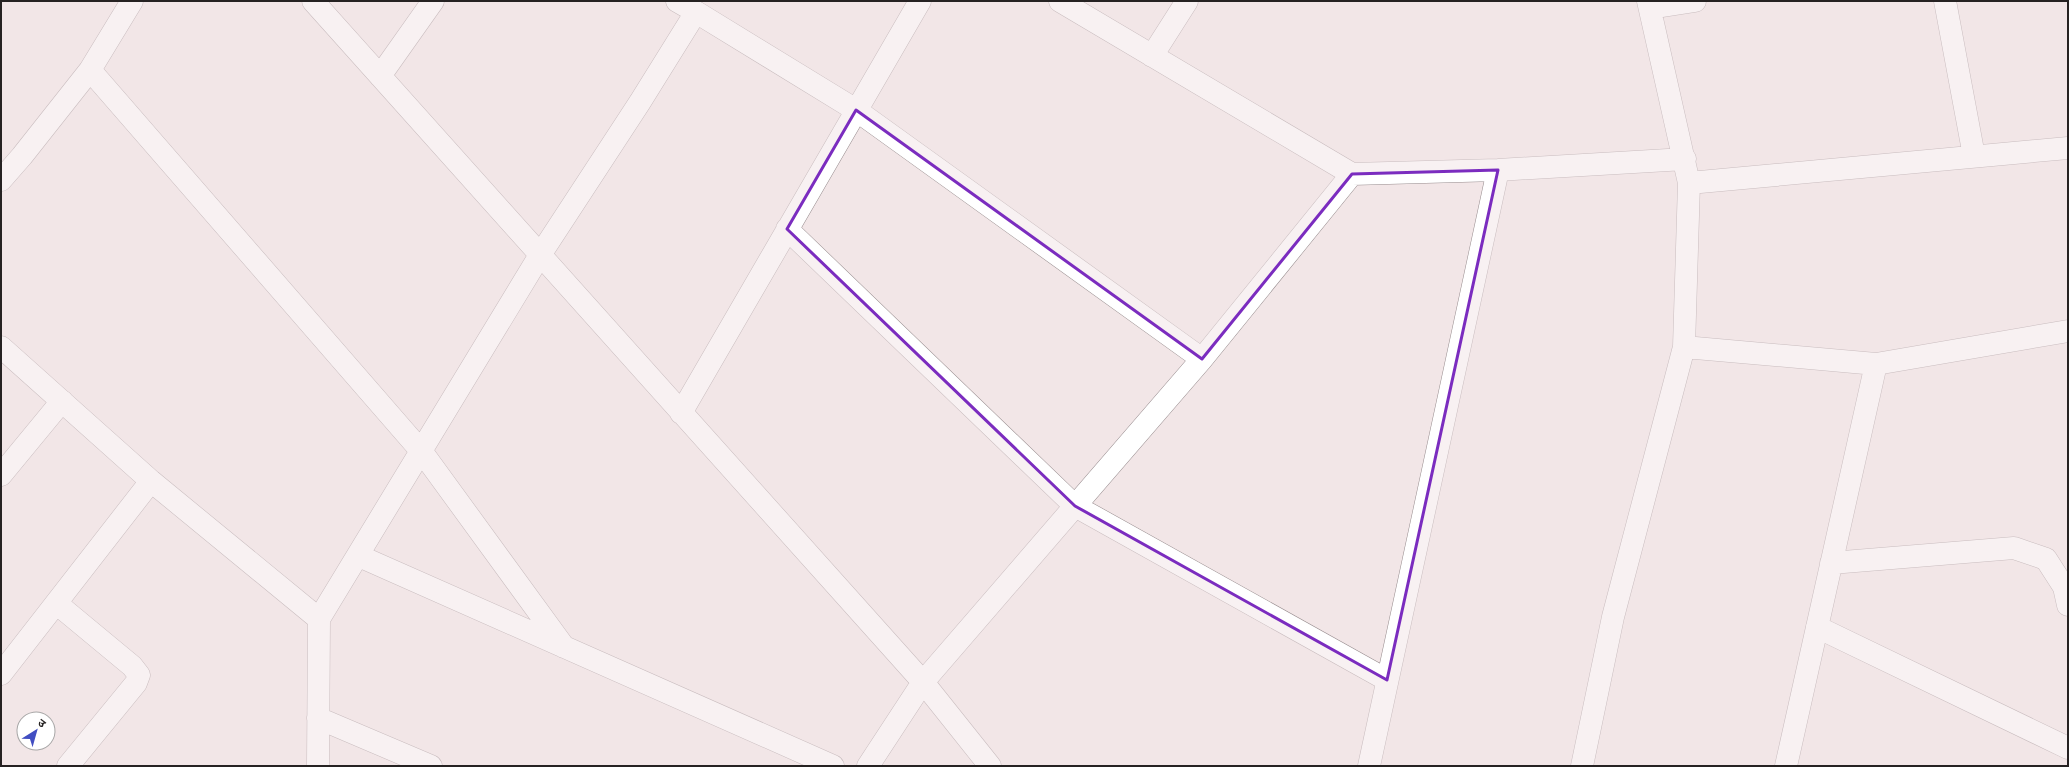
<svg xmlns="http://www.w3.org/2000/svg" width="2069" height="767" font-family="'Roboto Condensed','Noto Sans Devanagari',sans-serif">
	<rect width="100%" height="100%" fill="#f2e6e7"/>
	<g fill="none" stroke-linecap="round" stroke-linejoin="round">
		<defs>
			<path id="minor" d="M313 1 923 682 990 766
				M1060 1 1352 174
				M1945 1 1974 156
				M1650 8 1695 1
				M696 12 856 110 1202 359 923 682 868 766
				M1152 56 1187 1
				M90 70 422 452 564 647
				M380 76 433 1
				M1 180 22 156 90 70 132 1
				M1689 183 2068 148
				M787 229 1075 506 1387 680
				M1 347 151 481 319 619
				M1684 347 1876 364 2068 331
				M1202 359 1352 174 1498 170 1685 159
				M681 413 920 1
				M1 475 62 401
				M359 556 833 766
				M1831 563 2014 548 2046 559 2064 587 2068 605
				M56 603 132 666 139 675 136 683 68 766
				M1817 627 2068 748
				M1 674 151 481
				M318 718 431 766
				M318 766 319 619 540 255 640 102 696 12 677 1
				M1369 766 1498 170
				M1582 766 1613 617 1684 347 1689 183 1648 1
				M1786 766 1876 364"/>
		</defs>
		<use href="#minor" stroke="#978c8e" stroke-width="23"/>
		<use href="#minor" stroke="#fff" stroke-width="22"/>
	</g>
	<path d="M0 0H2069V767H0ZM856 110 1202 359 1352 174 1498 170 1387 680 1075 506 787 229Z" fill="#f2e6e7" fill-opacity=".55" fill-rule="evenodd"/>
	<path fill="none" stroke="#7b2cbf" stroke-width="3" stroke-linejoin="round" d="M856 110 1202 359 1352 174 1498 170 1387 680 1075 506 787 229Z"/>
	<rect width="2069" height="767" fill="none" stroke="#262222" stroke-width="4"/>
	<g transform="translate(36 731) rotate(37)"><circle r="19" fill="#ffffff" stroke="#a8a7a7"/>
	<path d="M0-3L7 15L0 10L-7 15Z" fill="#424ec2"/>
	<text y="-6" font-size="11" font-weight="bold" text-anchor="middle" fill="#262222">उ</text>
	</g>
</svg>
